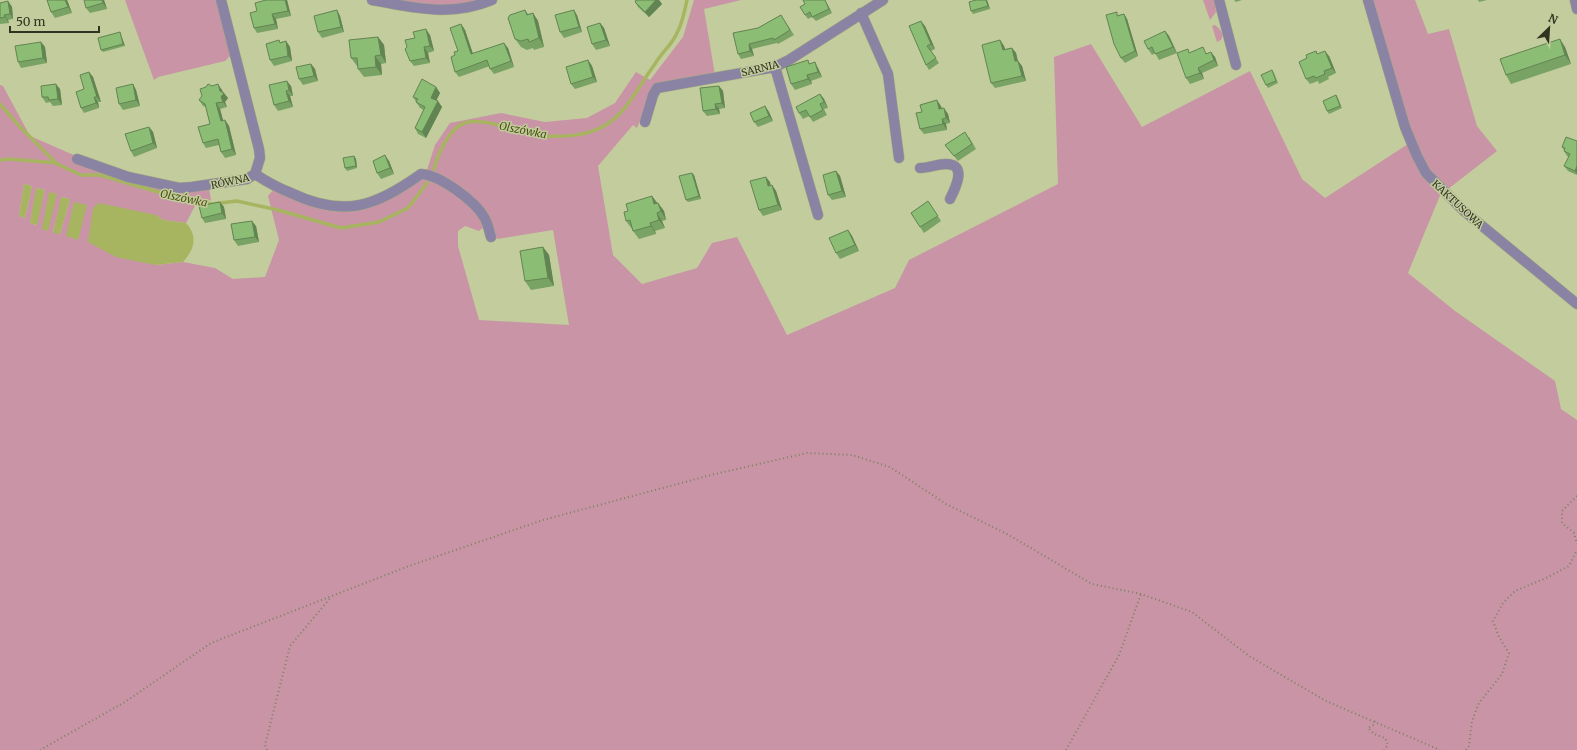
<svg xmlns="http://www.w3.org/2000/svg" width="1577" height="750" font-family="Merriweather,serif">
	<rect width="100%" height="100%" fill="#c3cc9c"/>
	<path fill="#c894a6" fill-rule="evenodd" d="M125 0H218L231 55 225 61 158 77 154 80Z
		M391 0H480L442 7Z
		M694 0H741L704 9 715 75 652 90 637 128 633 125 598 166 613 255 642 284 697 268 712 243 737 237 787 335 895 288 909 260 1058 184 1054 57 1091 44 1142 127 1250 71 1302 179 1325 198 1408 144 1441 193 1408 273 1455 311 1555 381 1561 409 1577 420V750H0V85L3 86 30 136 76 156 106 174 209 188 211 200 196 204 186 223 163 220 156 215 155 265 183 262 215 268 233 279 265 277 279 240 268 196 274 189C291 197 308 206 325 210 362 219 394 193 425 177 448 189 476 200 484 227L479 231 465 226 458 231V246L479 320 569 325 553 230 497 239 488 216 450 183 427 170 435 145 450 123 501 113 545 122 587 118 615 103 636 72 650 80 683 37ZM24 184 32 186 25 218 19 216ZM37 188 45 190 36 225 30 223ZM62 197 70 199 60 234 53 232Z
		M1203 0H1215L1216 12 1210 20Z
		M1371 0H1415L1428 34 1449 29 1477 126 1497 151 1448 189 1428 171 1408 126Z
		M1215 25C1220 29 1225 34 1221 40L1217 42 1212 26Z"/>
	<path fill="#a8b560" d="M24 184 32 186 25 218 19 216Z
		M36 188 45 190 37 225 30 223Z
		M49 192 57 194 48 231 42 229Z
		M61 197 70 199 60 234 53 233Z
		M74 202 87 205 78 240 66 236Z
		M99 203 156 215 163 220 186 223C198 236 195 249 183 262L155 265 116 257 88 242 93 208Z"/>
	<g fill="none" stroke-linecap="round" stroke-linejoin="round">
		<path stroke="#a8b560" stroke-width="3.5" d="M0 104 21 128 57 164 81 175H100L158 192 212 204 237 201 278 210 341 228 379 222 408 208 427 183
			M0 160 9 159 57 163
			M434 169C438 154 450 125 468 122 489 118 522 135 545 136 564 137 586 136 604 126 627 113 639 85 655 64 660 55 668 48 673 40 681 28 684 14 687 0"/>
		<defs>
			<path id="minor" d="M372 0C413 8 452 17 492 0
				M1219 0 1236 65
				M1368 0 1405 127 1417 156 1426 173 1464 211 1577 304
				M1575 0 1577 9
				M861 13 888 74 899 158
				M775 67 818 215
				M645 122 653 95 657 88 775 67 789 60 883 0
				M77 159 128 177 179 188 192 187 247 179 255 174 260 158 259 149 221 0
				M920 168C929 168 937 164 946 164 968 164 955 189 950 199
				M255 174C267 182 278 188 291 193 344 218 375 207 421 174 440 175 475 201 484 217 488 223 489 231 491 237"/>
		</defs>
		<use href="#minor" stroke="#a3aa81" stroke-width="11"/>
		<path stroke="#7c8260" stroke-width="2" stroke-dasharray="1 3" stroke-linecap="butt" d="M1577 496 1562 511V523L1574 533 1577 544
			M1375 721 1373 725 1368 728 1374 734 1385 738 1388 745 1384 750
			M40 750 125 702 211 643 409 566 543 520 711 475 807 453 852 455 890 467 946 504 1007 534 1092 584 1141 594 1192 612 1249 656 1326 701 1440 750
			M267 750 265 745 290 646 331 597
			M1066 750 1119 655 1141 594
			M1466 750 1469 746 1472 721 1479 703 1502 674 1509 653 1499 637 1493 621 1503 603 1515 591 1546 578 1569 566 1577 550"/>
		<use href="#minor" stroke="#8b83a4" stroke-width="10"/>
	</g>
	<path fill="#78a365" d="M67 0 72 13 55 18 51 12Z
		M104 0 107 9 90 13 86 8Z
		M266 0H287L291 16 276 19 278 29 257 33 254 28 257 11Z
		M636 0H659L662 4 649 17 638 7 635 2Z
		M825 0 832 13 816 21 812 17 808 19 805 15Z
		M976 0H987L990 9 973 14 971 11Z
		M1234 0H1242L1236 2Z
		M1478 0H1487L1479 2Z
		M8 1 12 7 13 19 8 20 9 23 0 24V3Z
		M337 10 340 16 344 32 322 38 318 32Z
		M525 10 528 14 533 13 538 21 544 47 534 50 533 48 527 50 521 47 515 39Z
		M1124 14 1127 19 1138 56 1125 63 1121 58 1119 15Z
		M577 15 582 32 564 38 560 32Z
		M781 15 794 35 778 44 777 43 752 49 754 56 741 59 738 54 758 28Z
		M600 23 604 28 610 46 596 50 592 44Z
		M461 24 465 30 473 54 508 48 514 67 494 74 490 69V66L459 77 455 72Z
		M925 26 935 49 931 51 939 63 929 70 926 65Z
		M1165 31 1169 36 1177 53 1159 60 1155 53 1152 55 1148 49Z
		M120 32 121 35 125 46 103 52 101 50Z
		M430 35 434 51 428 53 430 63 414 66 410 61Z
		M378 37 384 45 386 63 381 64 382 75 364 77 358 69V66H357L351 58Z
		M1000 40 1004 46 1005 49 1012 48 1016 53 1018 61 1022 66 1026 81 995 88 991 83Z
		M286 41 290 47 292 61 274 66 270 60 281 42Z
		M41 42 45 47 47 63 21 68 18 62Z
		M1565 47 1571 64 1511 84 1506 75Z
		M1190 52 1207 53 1215 57 1218 66 1202 73 1204 79 1190 84 1186 78Z
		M1317 54 1329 56 1336 73 1328 77 1329 79 1319 84 1318 81 1310 84 1306 79Z
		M588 60 592 66 597 82 575 89 571 84Z
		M811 63 818 68 822 77 811 81 812 84 795 90 791 84Z
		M311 64 315 69 318 81 303 85 299 79Z
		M1272 70 1274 73 1278 83 1268 88 1266 85Z
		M89 72 93 77 101 102H98L99 108 84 113 81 108Z
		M133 84 136 90 140 106 123 110 119 104Z
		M212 86 222 90 223 93 228 98 225 102 227 107 220 109 223 121 225 120 229 126 236 155 225 158 221 152 219 145 206 148 203 143 210 124 206 107 203 106 199 100Z
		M291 86 293 96H290L293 107 278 111 274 105Z
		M719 86 723 91 725 108 719 109 720 114 707 116 703 111Z
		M436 87 440 93 436 100 442 107 426 138 418 134 415 128 424 110 420 108 413 97Z
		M60 89 62 105 53 106 50 102 46 103 42 97Z
		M820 94 824 99 828 108 824 109 827 115 813 122 809 116 803 119 799 113Z
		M1336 95 1338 98 1342 108 1329 114 1327 111Z
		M765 106 769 112 773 121 758 127 754 122Z
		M941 106 942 109 948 114 950 123 946 124 947 130 924 134 920 129Z
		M149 127 153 132 157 148 134 157 131 151Z
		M969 137 976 149 958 161 945 145Z
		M1577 141V175L1568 171 1564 166 1569 157 1567 156 1564 151V150L1562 147Z
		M354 156 356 159 357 168 347 171 345 168Z
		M389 161 394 174 381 179 377 173Z
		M836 171 840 176 846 197 832 200 828 195Z
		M694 175 701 199 688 202 686 200Z
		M770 182V185H772L776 191 782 210 763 216 759 210Z
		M652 196 657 203H658L664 211 666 220 662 221 665 228 655 231 656 234 639 239 633 231 632 229 626 221 628 211Z
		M928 201 941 221 924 233 911 213Z
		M220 202 224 207 226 219 205 223 202 218Z
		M256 226 259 242 238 246 234 240Z
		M848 230 852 236 859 251 840 259 836 253Z
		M543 247 549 255 554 286 531 290 525 281Z"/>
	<path fill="#628452" d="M65 0H67L72 13 68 7Z
		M102 0H104L107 9 103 3Z
		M285 0H287L291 16 288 11Z
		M656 0H659L662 4 649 17 645 12Z
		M825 0 832 13 829 9Z
		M986 0H987L990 9 988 6Z
		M8 1 12 7 13 19 10 14Z
		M337 10 340 16 344 32 341 27Z
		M574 10 577 15 582 32 579 27Z
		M533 13 538 21 544 47 539 38Z
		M272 14 276 19 278 29 275 24Z
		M1124 14 1127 19 1138 56 1135 51Z
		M4 15 8 20 9 23 5 17Z
		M921 21 925 26 935 49 931 44Z
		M600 23 604 28 610 46 606 40Z
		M461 24 465 30 475 60 471 54Z
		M426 29 430 35 434 51 430 46Z
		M1165 31 1169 36 1177 53 1173 47Z
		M120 32 121 35 125 46 123 44Z
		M378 37 384 45 386 63 381 55Z
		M1560 39 1565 47 1571 64 1565 55Z
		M1000 40 1004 46 1007 55 1003 50Z
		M286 41 290 47 292 61 288 56Z
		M41 42 45 47 47 63 43 58Z
		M504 43 508 48 514 67 511 61Z
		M749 44 752 49 754 56 750 51Z
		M424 47 428 53 430 63 426 58Z
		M1012 48 1016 53 1019 67 1015 61Z
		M1325 51 1329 56 1336 73 1332 68Z
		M1211 52 1215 57 1218 66 1214 60Z
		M375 56 381 64 382 75 376 67Z
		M588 60 592 66 597 82 593 77Z
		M1018 61 1022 66 1026 81 1022 76Z
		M815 62 818 68 822 77 818 72Z
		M311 64 315 69 318 81 314 76Z
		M1198 68 1202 73 1204 79 1200 73Z
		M89 72 93 77 101 102 97 97Z
		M807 75 811 81 812 84 808 79Z
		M287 81 291 86 293 96 289 90Z
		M56 84 60 89 62 105 58 99Z
		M133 84 136 90 140 106 136 100Z
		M218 84 222 90 223 94 224 93 228 98 225 102 227 107 223 102Z
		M719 86 723 91 725 108 722 103Z
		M436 87 440 93 435 103 431 98Z
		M286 91 290 96 293 107 289 101Z
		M820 94 824 99 828 108 824 102Z
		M94 97 98 102 99 108 96 103Z
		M937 100 941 106 943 115 939 109Z
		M438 101 442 107 426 138 422 132Z
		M216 103 220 109 225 127 221 121Z
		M715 104 719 109 720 114 716 109Z
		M765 106 769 112 773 121 769 116Z
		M944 108 948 114 950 123 946 118Z
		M942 119 946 124 947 130 943 124Z
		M225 120 229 126 236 155 232 149Z
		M149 127 153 132 157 148 153 143Z
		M385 155 389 161 394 174 390 168Z
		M354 156 356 159 357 168 356 166Z
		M1577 166V174L1575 171Z
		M836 171 840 176 846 197 842 191Z
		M692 173 694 175 701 199 699 196Z
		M766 177 770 182 772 192 768 186Z
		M772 185 776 191 782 210 778 205Z
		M652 196 658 204 660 212 654 204Z
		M220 202 224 207 226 219 222 213Z
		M658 203 664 211 666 220 661 211Z
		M657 213 662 221 665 228 659 220Z
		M252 221 256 226 259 242 255 237Z
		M650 223 655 231 656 234 651 226Z
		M848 230 852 236 859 251 855 245Z
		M543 247 549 255 554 286 548 278Z"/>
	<path fill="#8cbd75" stroke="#628452" d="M47 0H65L68 7 51 12Z
		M84 0H102L103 3 86 8Z
		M266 0H285L288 11 272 14 275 24 254 28 250 13 257 11 255 3Z
		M636 0H656L645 12 635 2Z
		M803 0H825L829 9 812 17 810 12 805 15 800 7 805 4Z
		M976 0H986L988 6 971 11 969 2Z
		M8 1 10 14 4 15 5 17 0 18V3Z
		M337 10 341 27 318 32 314 16Z
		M525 10 527 15 533 13 539 38 529 42 528 39 521 41 515 39 508 18 510 15Z
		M574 10 579 27 560 32 555 15Z
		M1117 12V16L1124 14 1135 51 1121 58 1114 44 1106 15Z
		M781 15 790 30 774 40 773 38 749 44 750 51 738 54 733 33 758 28Z
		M921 21 931 44 927 46 936 58 926 65 909 26Z
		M600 23 606 40 592 44 587 27Z
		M461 24 471 54 504 43 511 61 490 69 487 60 455 72 451 57 455 55 454 52 458 51 450 28Z
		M426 29 430 46 424 47 426 58 410 61 405 49 407 47 405 40 415 38 413 32Z
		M1165 31 1173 47 1155 54 1152 47 1148 49 1144 41Z
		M120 32 123 44 101 50 98 38Z
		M378 37 381 55 375 56 376 67 358 69 357 58H351L349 40Z
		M1560 39 1565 55 1506 75 1500 59Z
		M279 40 280 43 286 41 288 56 270 60 266 44Z
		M1000 40 1003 50 1012 48 1015 61H1018L1022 76 991 83 982 45Z
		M41 42 43 58 18 62 15 46Z
		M1203 47 1206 54 1211 52 1214 60 1198 68 1200 73 1186 78 1177 53 1188 49 1189 53Z
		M1316 51 1317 54 1325 51 1332 68 1324 71 1325 74 1316 78 1314 76 1306 79 1299 62 1307 58 1306 55Z
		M588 60 593 77 571 84 566 67Z
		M808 60 809 64 815 62 818 72 807 75 808 79 791 84 786 67Z
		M311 64 314 76 299 79 296 67Z
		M1272 70 1276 81 1266 85 1261 75Z
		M89 72 97 97H94L96 103 81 108 76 92 84 89 80 75Z
		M422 79 436 87 431 98 438 101 422 132 415 128 425 107 416 102 418 99 413 97Z
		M287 81 289 90 286 91 289 101 274 105 269 85Z
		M56 84 58 99 49 100 48 97H42L41 86Z
		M133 84 136 100 119 104 116 88Z
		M208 84 212 86 218 84 220 91 224 93 221 97 223 102 216 103 221 121 225 120 232 149 221 152 218 139 203 143 198 127 210 124 205 104 199 100 202 96 200 89 206 87Z
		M719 86 722 103 715 104 716 109 703 111 700 88Z
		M820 94 824 102 820 104 823 110 810 117 806 110 799 113 796 107Z
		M1336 95 1340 106 1327 111 1323 101Z
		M937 100 939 109 944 108 946 118 942 119 943 124 920 129 916 113 922 112 920 105Z
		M765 106 769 116 754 122 750 113Z
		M149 127 153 143 131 151 125 134Z
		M965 132 972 144 954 156 945 145Z
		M1566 137 1577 141V166L1575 171 1564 166 1570 154 1564 151 1565 148 1562 147Z
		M385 155 390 168 377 173 373 161Z
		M354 156 356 166 345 168 343 158Z
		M836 171 842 191 828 195 823 175Z
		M692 173 699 196 686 200 679 176Z
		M766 177 768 186 772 185 778 205 759 210 750 181Z
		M652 196 654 204 658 203 661 211 657 213 659 220 650 223 651 226 633 231 630 220 626 221 624 212 628 211 626 204Z
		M928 201 938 216 920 227 911 213Z
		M220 202 222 213 202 218 199 206Z
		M252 221 255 237 234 240 231 224Z
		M848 230 855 245 836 253 829 238Z
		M543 247 548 278 525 281 520 251Z"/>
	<g text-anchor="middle" stroke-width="3" stroke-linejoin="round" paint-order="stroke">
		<g font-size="10" fill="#303320" stroke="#c3cc9c">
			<text transform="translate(760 68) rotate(-14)" y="4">SARNIA</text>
			<text transform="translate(230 181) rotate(-12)" y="4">RÓWNA</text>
			<text transform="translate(1458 204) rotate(43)" y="4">KAKTUSOWA</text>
		</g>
		<g font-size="11" font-style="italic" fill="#4a5213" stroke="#c3cc9c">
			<text transform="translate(523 130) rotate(11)" y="4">Olszówka</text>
			<text transform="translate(184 198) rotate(12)" y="4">Olszówka</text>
		</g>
	</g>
	<g transform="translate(1549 28) rotate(25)" stroke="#c3cc9c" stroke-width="3" paint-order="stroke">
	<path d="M0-3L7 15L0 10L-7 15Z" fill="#303320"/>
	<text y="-6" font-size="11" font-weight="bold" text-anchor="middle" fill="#303320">N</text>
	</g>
	<path d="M10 26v6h89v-6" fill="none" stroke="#303320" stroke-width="2"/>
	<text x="16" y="26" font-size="12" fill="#303320" stroke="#c3cc9c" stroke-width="3" paint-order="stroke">50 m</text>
</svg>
